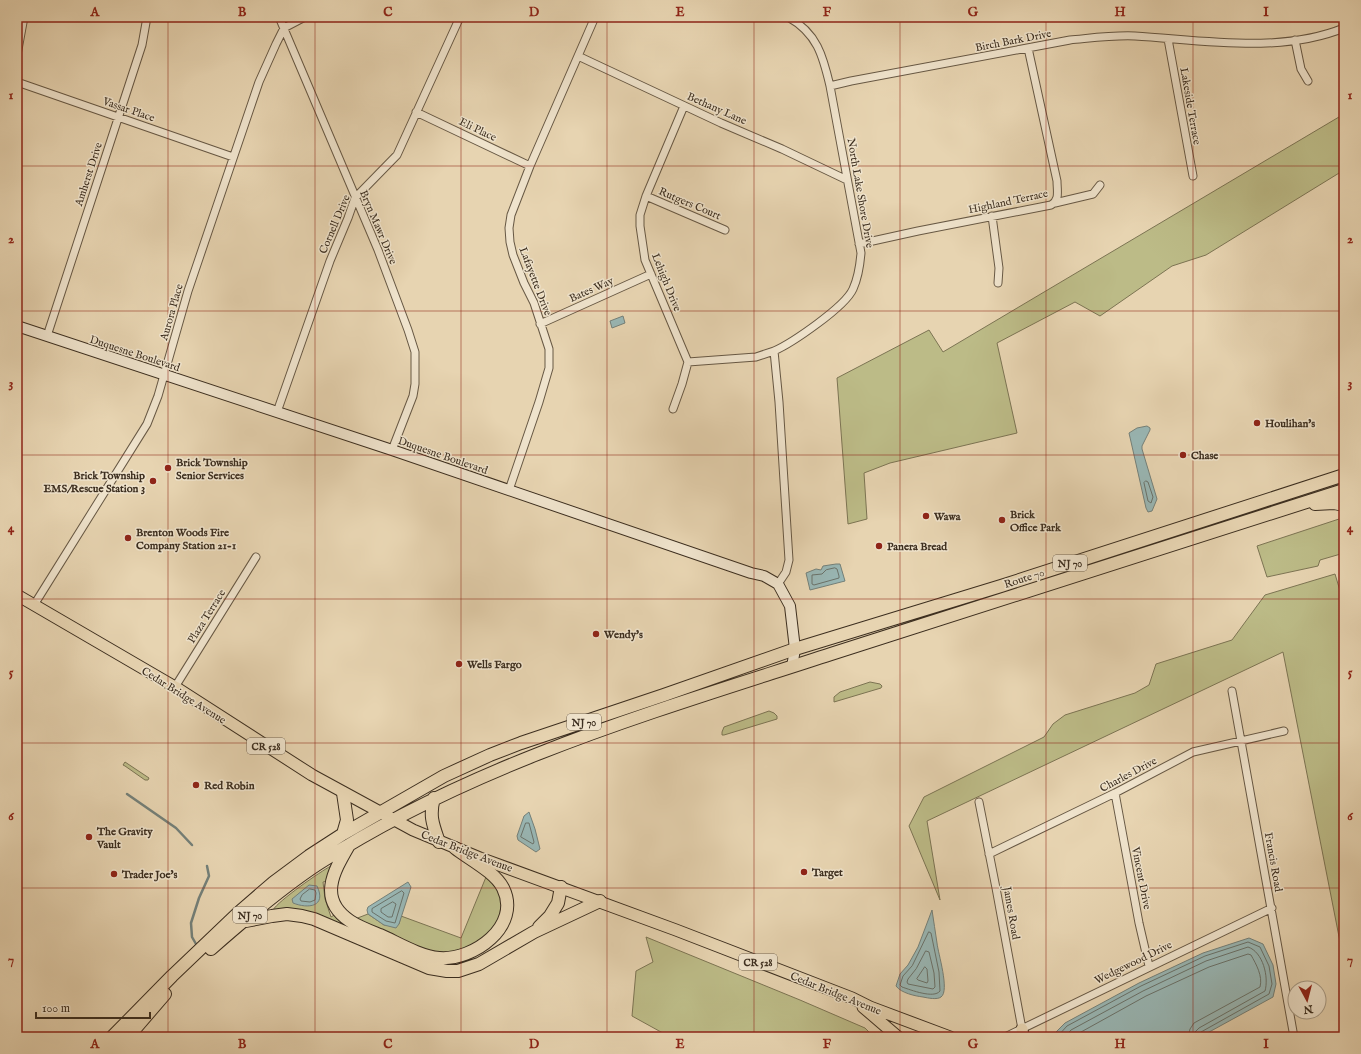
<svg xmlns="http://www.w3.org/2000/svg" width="1361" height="1054" font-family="'IM FELL English',serif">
	<rect width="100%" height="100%" fill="#e7d4b1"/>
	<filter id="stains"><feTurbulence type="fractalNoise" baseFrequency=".005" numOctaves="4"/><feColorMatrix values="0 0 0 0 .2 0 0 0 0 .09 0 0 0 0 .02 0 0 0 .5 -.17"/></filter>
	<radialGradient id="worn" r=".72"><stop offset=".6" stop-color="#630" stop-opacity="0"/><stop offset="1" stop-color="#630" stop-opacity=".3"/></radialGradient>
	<path fill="#bcbb87" stroke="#7c7453" d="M1344 114V170L1206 255 1172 266 1100 316 1075 302 997 343 1017 433 890 463 864 473 867 519 848 524 837 378 929 330 943 352Z
		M1339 519 1344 520V553L1320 560 1318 566 1267 577 1257 546Z
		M1335 574 1344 604V880L1342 882 1344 892V962L1283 652 927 821 940 900 909 826 924 797 1044 737 1053 724 1065 715 1135 693 1149 685 1156 664 1232 640 1265 595Z
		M870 682 880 684 882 686 881 688 834 702V697L840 692Z
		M769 711 774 713 777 716V719L724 735H722V732L724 727Z
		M125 762 149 778 148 780H145L125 766 123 765Z
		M331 866 327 881 323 882 325 899 331 917 336 914 402 949 273 910C278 901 321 871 331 866Z
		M486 877 493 884 496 889 498 888 502 897 500 918 491 931 472 946 448 953 425 950 355 919 368 914 384 925 399 924 401 916 461 938Z
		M646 937 800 1000 865 1028 874 1037H670L632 1016 636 971 653 962Z"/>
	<path fill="#99b7b5" stroke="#748079" d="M623 316 625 323 612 328 610 321Z
		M1147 426 1150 428V430L1142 446V449L1157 499 1152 511 1148 512 1146 508 1129 433 1137 428Z
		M836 564H840L845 581 810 590 806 573 816 569 821 570 823 566Z
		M529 812 535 829 540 849 536 852 518 840 517 836 524 816Z
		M408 882 411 887 399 924 396 928 384 925 368 914 367 910 368 907Z
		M309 885 317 886C327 907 308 909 293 903L292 899Z
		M932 910C934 921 935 932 937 943 938 953 950 991 941 997 937 1000 928 998 923 997 915 996 901 993 896 986L900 974 908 965 918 947Z
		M1249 938 1263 944 1273 965 1276 984 1273 997 1200 1037H1051L1065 1023 1139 983 1203 953Z"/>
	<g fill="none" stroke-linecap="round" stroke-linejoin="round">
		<path stroke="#6a726a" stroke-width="1" d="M1146 481 1148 482 1153 497 1151 503 1148 501 1144 483Z
			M835 568 837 569 839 576V578L814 585 812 584V575L822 574 826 570Z
			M526 823H529L534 842 533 844 521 837Z
			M310 889 315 890 316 893 315 900 310 902 301 901 300 899 302 895Z
			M402 891 404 893 395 923 386 921 372 912V909Z
			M393 902 396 904 392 917H388L381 912V909Z
			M929 932 931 933 939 972 940 991C934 999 911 990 902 987L900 985 903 976 912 966Z
			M926 951 929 952 934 973 935 987 933 989 908 984 907 982 908 979 916 969Z
			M925 967 927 969 928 981 927 983 918 980 917 979Z
			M1057 1037 1067 1026 1141 986 1205 956 1248 942 1260 947 1269 966 1272 984 1269 994 1201 1032 1199 1037
			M1064 1037 1071 1030 1143 991 1206 961 1248 947C1263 952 1269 977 1265 991L1199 1028 1195 1032 1194 1037
			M1072 1037 1146 996 1209 967 1248 954 1251 955C1256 964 1263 976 1260 987L1194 1023 1190 1029 1188 1037"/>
		<path stroke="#748079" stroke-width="2.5" d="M127 794 176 828 192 845
			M196 944 192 937 191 923 199 898 209 876 207 866"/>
		<defs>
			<path id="street" d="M279 17 378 250 408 330 415 352V384L413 396 392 450
				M1168 39 1193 176
				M1295 40 1301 69 1308 81
				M17 55 24 17
				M578 56 721 123 782 149 847 180
				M17 82 233 157
				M830 86 851 81 1070 40C1092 38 1113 35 1135 36 1202 40 1280 54 1344 28
				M684 106 646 196 640 215V226L645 260 688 362
				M416 112 530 166
				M646 196 725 230
				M1055 203 1093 194 1100 185
				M992 216 999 268 998 283
				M859 244 918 231 1051 205C1060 200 1057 191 1057 181L1028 48
				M540 324 651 274
				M47 336 142 45 147 17
				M688 362 756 357 774 351
				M673 409 682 384 688 362
				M277 412 330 261 348 218 355 198 397 155 460 17
				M509 490 539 402 549 368V349L534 303 524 283 513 255 510 242 509 228 511 215 530 166 595 17
				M778 584 786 572 789 560 779 402 774 351C792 343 845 307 853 289 858 278 860 265 861 253L830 86C823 56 817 33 788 17
				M34 605 147 424 158 396 188 291 259 82 276 44 284 28 305 17
				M175 687 256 557
				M1232 691 1294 1037
				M1115 793 1139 923 1149 966
				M979 802 996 888 1022 1029
				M989 854 1115 793 1193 752 1284 731
				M1005 1037 1272 908"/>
			<path id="secondary" d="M17 326 392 450 751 573 764 576 778 584 790 606 795 649 792 667"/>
			<path id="primary" d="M17 595 175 687 312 775 413 830 480 858 676 930 852 998 870 1007 950 1037
				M863 1007 898 1037
				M1022 1029 1023 1037"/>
			<path id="highway" d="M1315 504 1334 503 1344 505
				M343 793 347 820 343 834
				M434 798C429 816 433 825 439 842
				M349 845C334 871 317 899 350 921 359 927 370 931 380 935 398 943 419 956 439 958 473 961 522 926 503 888 495 872 469 859 455 848
				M246 921 272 916 287 914 302 916 314 919 429 968 447 971H458L479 964 534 932 600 901
				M539 927 550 916 558 903 561 887
				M211 949C245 919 280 889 318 864 474 763 656 711 831 654 1002 599 1173 544 1344 490
				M112 1037 172 976 237 914 274 882 309 856 343 834 444 776 490 755 521 743 664 695 795 649 1001 586 1344 475
				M128 1037 165 994"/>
		</defs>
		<use href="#street" stroke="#675844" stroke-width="9"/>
		<use href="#secondary" stroke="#3c2e1f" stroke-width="12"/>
		<use href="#primary" stroke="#3c2e1f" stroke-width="13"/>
		<use href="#highway" stroke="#3c2e1f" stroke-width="14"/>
		<use href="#street" stroke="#efe3cc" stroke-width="7"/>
		<use href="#secondary" stroke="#efe3cc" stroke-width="10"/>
		<use href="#primary" stroke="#e7d4b1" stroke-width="11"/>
		<use href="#highway" stroke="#e7d4b1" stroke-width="12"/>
	</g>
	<path fill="none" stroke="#8f2418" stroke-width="1" stroke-opacity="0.55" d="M168 17V1037M315 17V1037M461 17V1037M607 17V1037M754 17V1037M900 17V1037M1046 17V1037M1193 17V1037M17 166H1344M17 311H1344M17 455H1344M17 599H1344M17 743H1344M17 888H1344"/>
	<g fill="#8f2418" stroke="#efe3cc" stroke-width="1.5">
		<circle cx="1257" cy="423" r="4"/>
		<circle cx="1183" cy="455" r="4"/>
		<circle cx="168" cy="468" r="4"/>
		<circle cx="153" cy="481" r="4"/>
		<circle cx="926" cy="516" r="4"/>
		<circle cx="1002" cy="520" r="4"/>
		<circle cx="128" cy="538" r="4"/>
		<circle cx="879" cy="546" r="4"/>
		<circle cx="596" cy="634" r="4"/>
		<circle cx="459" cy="664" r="4"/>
		<circle cx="196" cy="785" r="4"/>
		<circle cx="89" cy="837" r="4"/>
		<circle cx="804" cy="872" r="4"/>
		<circle cx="114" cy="874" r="4"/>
	</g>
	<g text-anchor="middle" stroke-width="3" stroke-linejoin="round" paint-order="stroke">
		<g fill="#efe3cc" stroke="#726453" stroke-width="1">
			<rect x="1053" y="555" width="34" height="16" rx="3"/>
			<rect x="567" y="714" width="34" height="16" rx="3"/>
			<rect x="247" y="738" width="38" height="16" rx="3"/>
			<rect x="233" y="907" width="34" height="16" rx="3"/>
			<rect x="739" y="954" width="38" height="16" rx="3"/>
		</g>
		<g font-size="10" font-weight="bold" fill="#3c2e1f">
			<text x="1070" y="567">NJ 70</text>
			<text x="584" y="726">NJ 70</text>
			<text x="266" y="750">CR 528</text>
			<text x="250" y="919">NJ 70</text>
			<text x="758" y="966">CR 528</text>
		</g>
		<g font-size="11" fill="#3c2e1f" stroke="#efe3cc">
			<text transform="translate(1013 40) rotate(-11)" y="4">Birch Bark Drive</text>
			<text transform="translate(1191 106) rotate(80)" y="4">Lakeside Terrace</text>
			<text transform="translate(717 108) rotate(24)" y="4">Bethany Lane</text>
			<text transform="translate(129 109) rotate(19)" y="4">Vassar Place</text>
			<text transform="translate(478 129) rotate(26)" y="4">Eli Place</text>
			<text transform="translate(88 174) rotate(-72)" y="4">Amherst Drive</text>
			<text transform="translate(861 193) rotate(80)" y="4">North Lake Shore Drive</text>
			<text transform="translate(1008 201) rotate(-12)" y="4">Highland Terrace</text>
			<text transform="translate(690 203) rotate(23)" y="4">Rutgers Court</text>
			<text transform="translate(334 224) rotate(-67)" y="4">Cornell Drive</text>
			<text transform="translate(379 227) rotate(67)" y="4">Bryn Mawr Drive</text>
			<text transform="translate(536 281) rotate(69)" y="4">Lafayette Drive</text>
			<text transform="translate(667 282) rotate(68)" y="4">Lehigh Drive</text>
			<text transform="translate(591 289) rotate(-24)" y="4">Bates Way</text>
			<text transform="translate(171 312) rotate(-74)" y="4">Aurora Place</text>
			<text transform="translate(135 353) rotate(18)" y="4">Duquesne Boulevard</text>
			<text transform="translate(443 455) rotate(19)" y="4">Duquesne Boulevard</text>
			<text transform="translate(1024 578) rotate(-18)" y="4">Route 70</text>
			<text transform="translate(206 616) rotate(-58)" y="4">Plaza Terrace</text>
			<text transform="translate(184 695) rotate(32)" y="4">Cedar Bridge Avenue</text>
			<text transform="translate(1128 774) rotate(-28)" y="4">Charles Drive</text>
			<text transform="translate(467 851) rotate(21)" y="4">Cedar Bridge Avenue</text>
			<text transform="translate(1274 862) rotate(80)" y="4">Francis Road</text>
			<text transform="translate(1142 878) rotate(79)" y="4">Vincent Drive</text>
			<text transform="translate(1012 913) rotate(80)" y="4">James Road</text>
			<text transform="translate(1133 962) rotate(-26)" y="4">Wedgewood Drive</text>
			<text transform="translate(836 993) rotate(22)" y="4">Cedar Bridge Avenue</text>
		</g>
		<g font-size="11" font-weight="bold" fill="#3c2e1f" stroke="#efe3cc" text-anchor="start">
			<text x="1265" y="427">Houlihan's</text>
			<text x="1191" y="459">Chase</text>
			<text x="176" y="466">Brick Township<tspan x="176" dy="13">Senior Services</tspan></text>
			<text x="145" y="479" text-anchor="end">Brick Township<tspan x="145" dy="13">EMS/Rescue Station 3</tspan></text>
			<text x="1010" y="518">Brick<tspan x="1010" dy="13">Office Park</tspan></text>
			<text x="934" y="520">Wawa</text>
			<text x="136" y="536">Brenton Woods Fire<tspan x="136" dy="13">Company Station 21-1</tspan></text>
			<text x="887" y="550">Panera Bread</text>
			<text x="604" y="638">Wendy's</text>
			<text x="467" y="668">Wells Fargo</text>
			<text x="204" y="789">Red Robin</text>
			<text x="97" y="835">The Gravity<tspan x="97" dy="13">Vault</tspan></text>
			<text x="812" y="876">Target</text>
			<text x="122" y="878">Trader Joe's</text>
		</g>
	</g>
	<rect width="1361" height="1054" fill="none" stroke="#e7d4b1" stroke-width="44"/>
	<g transform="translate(1307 1000) rotate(173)"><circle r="19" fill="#efe3cc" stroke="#a79b87"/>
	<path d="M0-3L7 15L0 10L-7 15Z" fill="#8f2418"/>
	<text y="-6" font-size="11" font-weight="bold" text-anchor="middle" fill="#3c2e1f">N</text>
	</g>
	<path d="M36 1012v6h114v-6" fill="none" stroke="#3c2e1f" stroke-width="2"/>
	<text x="42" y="1012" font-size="12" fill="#3c2e1f" stroke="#efe3cc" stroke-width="3" paint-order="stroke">100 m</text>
	<rect x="22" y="22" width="1317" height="1010" fill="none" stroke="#8f2418" stroke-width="1.5"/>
	<g font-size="13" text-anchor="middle" font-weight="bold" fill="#8f2418">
		<text x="95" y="16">A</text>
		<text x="242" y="16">B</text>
		<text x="388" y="16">C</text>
		<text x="534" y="16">D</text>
		<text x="680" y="16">E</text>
		<text x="827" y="16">F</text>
		<text x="973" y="16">G</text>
		<text x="1120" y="16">H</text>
		<text x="1266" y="16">I</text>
		<text x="11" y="99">1</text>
		<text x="1350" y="99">1</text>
		<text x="11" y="243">2</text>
		<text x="1350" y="243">2</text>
		<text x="11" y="387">3</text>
		<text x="1350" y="387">3</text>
		<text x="11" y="532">4</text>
		<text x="1350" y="532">4</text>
		<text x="11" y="676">5</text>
		<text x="1350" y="676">5</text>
		<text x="11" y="820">6</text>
		<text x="1350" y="820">6</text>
		<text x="11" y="964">7</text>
		<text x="1350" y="964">7</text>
		<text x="95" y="1048">A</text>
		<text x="242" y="1048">B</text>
		<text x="388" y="1048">C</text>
		<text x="534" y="1048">D</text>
		<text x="680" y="1048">E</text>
		<text x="827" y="1048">F</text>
		<text x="973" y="1048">G</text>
		<text x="1120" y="1048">H</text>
		<text x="1266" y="1048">I</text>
	</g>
	<rect width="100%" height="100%" filter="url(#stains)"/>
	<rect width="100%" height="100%" fill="url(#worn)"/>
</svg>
